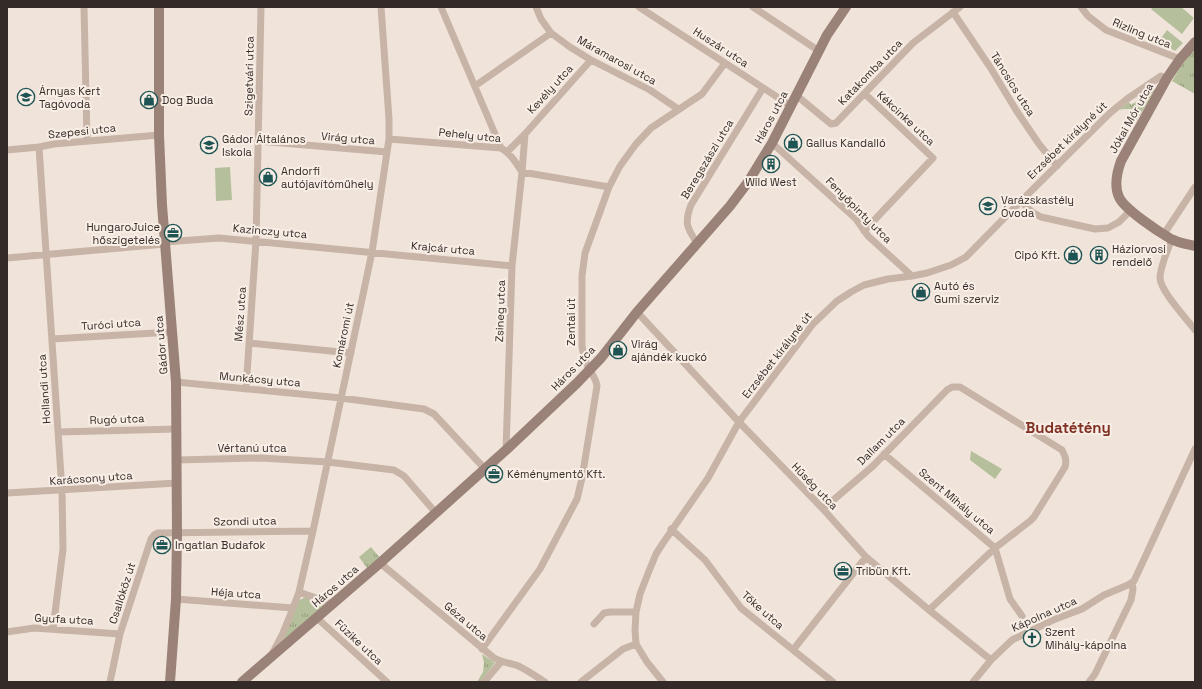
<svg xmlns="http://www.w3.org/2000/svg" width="1202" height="689" font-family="'Space Grotesk',sans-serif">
	<defs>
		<pattern id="grass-tufts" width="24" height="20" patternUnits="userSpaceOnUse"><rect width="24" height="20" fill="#b6bf9b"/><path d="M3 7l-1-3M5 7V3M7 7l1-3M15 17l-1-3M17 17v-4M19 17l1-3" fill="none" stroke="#959b7e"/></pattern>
	</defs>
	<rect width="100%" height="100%" fill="#f0e4da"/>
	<path fill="url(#grass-tufts)" d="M1195 48V94L1172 81 1184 61Z
		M1158 87 1136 121 1135 115 1130 109H1123L1119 110 1129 102 1131 105Z
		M371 547 380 558 367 568 359 557Z
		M305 597 326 606 283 640 298 601Z
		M482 654 495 663 480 682H477L483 672 484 663Z"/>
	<path fill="#b6bf9b" d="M1153 7H1181L1194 18 1182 34 1151 9Z
		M1167 30 1183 43 1175 51 1159 41Z
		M230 167 232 200 216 201 215 168Z
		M971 451 1002 469 995 479 970 460Z"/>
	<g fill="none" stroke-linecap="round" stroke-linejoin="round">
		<path stroke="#c8b3a7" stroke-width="7" d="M84 7 87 141
			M441 7 501 148
			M536 7 541 19 551 33 570 47 591 60 650 90 678 109
			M639 7 791 106
			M753 7 819 51
			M1081 7 1088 16 1106 30 1180 59
			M953 12 990 67 1016 110 1039 144 1057 166
			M475 86 551 33
			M796 95 831 124 836 123 913 43 960 7
			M389 139 501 148C511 154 516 163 522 172L609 187
			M258 141 387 152
			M772 143 856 219 868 236 912 276
			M39 147 62 491 63 549 53 629
			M7 150 39 147 54 144 159 135
			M507 152 525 134 591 60
			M1021 201 1032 212 1041 217 1095 229 1108 228 1119 222 1130 211
			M864 231 933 158 865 94
			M1164 234 1195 187
			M1172 239C1168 248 1160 269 1160 278 1161 292 1186 318 1195 330
			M165 242 219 238 512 266
			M697 243C687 228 684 223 691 205L763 88
			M7 258 165 244
			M637 312 739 422 823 509 866 557 929 610 991 660
			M52 339 172 332
			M249 343 351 353
			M176 382 341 398 424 409 434 414 485 469
			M246 389 256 241 261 7
			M58 432 177 429
			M506 450 512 266 522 172 525 134
			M884 454 995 548 1010 599 1022 616
			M177 460 261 458 328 462 394 470 404 476 436 513
			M7 493 177 483
			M823 509 873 466 947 390 952 387H960L1062 450C1065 456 1067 460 1065 467L1034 517 1030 521 995 548 929 610
			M671 529 705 560 741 608 833 682
			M380 563 494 658C501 662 509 663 516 665 526 669 535 676 545 682
			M299 592 333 604
			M176 599 293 608
			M317 618 387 682
			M594 624 604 613 610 612H636
			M7 632 34 628 120 634
			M482 649 540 569 577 499 582 478 597 386C596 378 591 373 587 365 584 359 583 353 582 346V276L585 253 609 187 620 166 636 144 651 128 702 94 725 63
			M793 650 866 557
			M272 654 283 633 293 608 299 592 313 531 372 252 389 139V119L381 7
			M110 682 120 634 151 539 154 535 158 533 313 531
			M484 682 501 662
			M581 682 623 649 636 644
			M663 682 647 662 636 644 635 630 636 612 640 594 649 571 656 554 663 543 708 478 739 422 813 324 837 301 851 292 864 285 888 279 912 276 927 273 951 265 966 257 1021 201 1110 113 1127 99 1161 76 1167 78
			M973 682 991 660 1012 640 1053 620 1082 609 1104 595 1128 585 1134 581 1195 449
			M1089 682 1095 674 1131 600 1133 589 1132 583"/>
		<path stroke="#9b8278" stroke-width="10" d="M159 7V135L162 205 176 382 177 533 176 599 170 682
			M1195 42 1180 59 1167 78 1121 161C1117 172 1114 186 1119 197 1124 209 1159 232 1171 239 1179 243 1187 244 1195 246
			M242 682 380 563 506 450 577 383 601 358 637 312 730 206 748 182 772 143 827 35 846 7"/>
	</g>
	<defs>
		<symbol id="school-ring" viewBox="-11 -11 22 22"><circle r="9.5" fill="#f8eee6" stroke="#1e5453" stroke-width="1.5"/><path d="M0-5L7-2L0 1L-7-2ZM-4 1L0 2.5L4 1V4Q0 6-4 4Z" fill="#1e5453"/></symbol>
		<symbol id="shop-ring" viewBox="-11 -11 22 22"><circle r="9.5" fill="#f8eee6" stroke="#1e5453" stroke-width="1.5"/><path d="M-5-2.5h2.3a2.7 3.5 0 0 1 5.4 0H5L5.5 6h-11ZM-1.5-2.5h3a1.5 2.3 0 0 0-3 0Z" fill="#1e5453"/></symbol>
		<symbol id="building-ring" viewBox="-11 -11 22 22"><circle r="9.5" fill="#f8eee6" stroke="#1e5453" stroke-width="1.5"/><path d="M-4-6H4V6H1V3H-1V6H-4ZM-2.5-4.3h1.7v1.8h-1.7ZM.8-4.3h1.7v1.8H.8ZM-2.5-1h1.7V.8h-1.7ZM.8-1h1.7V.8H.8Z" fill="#1e5453"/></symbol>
		<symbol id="office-ring" viewBox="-11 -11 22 22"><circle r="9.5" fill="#f8eee6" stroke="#1e5453" stroke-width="1.5"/><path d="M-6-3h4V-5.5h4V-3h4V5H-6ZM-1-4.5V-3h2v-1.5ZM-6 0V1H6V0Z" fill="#1e5453"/></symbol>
		<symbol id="church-ring" viewBox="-11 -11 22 22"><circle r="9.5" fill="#f8eee6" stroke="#1e5453" stroke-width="1.5"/><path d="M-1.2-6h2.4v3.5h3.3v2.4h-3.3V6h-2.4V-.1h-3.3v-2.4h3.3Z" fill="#1e5453"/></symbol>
	</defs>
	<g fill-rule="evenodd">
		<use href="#school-ring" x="16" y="87" width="20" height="20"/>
		<use href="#shop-ring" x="139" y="90" width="20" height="20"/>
		<use href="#shop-ring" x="783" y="133" width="20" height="20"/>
		<use href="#school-ring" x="199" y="135" width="20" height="20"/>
		<use href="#building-ring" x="761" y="154" width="20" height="20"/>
		<use href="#shop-ring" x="258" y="167" width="20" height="20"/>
		<use href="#school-ring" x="978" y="196" width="20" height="20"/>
		<use href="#office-ring" x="163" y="223" width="20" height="20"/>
		<use href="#shop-ring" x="1063" y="245" width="20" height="20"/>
		<use href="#building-ring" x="1089" y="245" width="20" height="20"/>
		<use href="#shop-ring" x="911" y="282" width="20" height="20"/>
		<use href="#shop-ring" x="608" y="340" width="20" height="20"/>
		<use href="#office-ring" x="484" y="464" width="20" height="20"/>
		<use href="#office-ring" x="152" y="535" width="20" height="20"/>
		<use href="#office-ring" x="833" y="561" width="20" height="20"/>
		<use href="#church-ring" x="1022" y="628" width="20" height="20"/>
	</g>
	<g text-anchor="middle" stroke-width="4" stroke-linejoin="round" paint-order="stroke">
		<g font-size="11" fill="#342a27" stroke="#f8eee6">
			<text transform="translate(1142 33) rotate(22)" y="4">Rizling utca</text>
			<text transform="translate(721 47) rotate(33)" y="4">Huszár utca</text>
			<text transform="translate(617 60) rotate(29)" y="4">Máramarosi utca</text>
			<text transform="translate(870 72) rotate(-46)" y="4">Katakomba utca</text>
			<text transform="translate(249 76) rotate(-89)" y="4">Szigetvári utca</text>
			<text transform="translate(1013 84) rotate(58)" y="4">Táncsics utca</text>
			<text transform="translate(550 89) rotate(-48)" y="4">Kevély utca</text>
			<text transform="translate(771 117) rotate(-62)" y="4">Háros utca</text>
			<text transform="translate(906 118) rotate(43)" y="4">Kékcinke utca</text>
			<text transform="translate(1131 118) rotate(-61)" y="4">Jókai Mór utca</text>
			<text transform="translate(82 131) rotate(-6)" y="4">Szepesi utca</text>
			<text transform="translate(470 135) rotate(6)" y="4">Pehely utca</text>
			<text transform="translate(348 138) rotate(5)" y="4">Virág utca</text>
			<text transform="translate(1067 140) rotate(-44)" y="4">Erzsébet királyné út</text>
			<text transform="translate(707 159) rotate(-59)" y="4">Beregszászi utca</text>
			<text transform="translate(859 210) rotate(45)" y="4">Fenyőpinty utca</text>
			<text transform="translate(270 231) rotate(5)" y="4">Kazinczy utca</text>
			<text transform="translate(443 248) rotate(5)" y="4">Krajcár utca</text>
			<text transform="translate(500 311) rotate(-88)" y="4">Zsineg utca</text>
			<text transform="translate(240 314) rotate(-86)" y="4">Mész utca</text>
			<text transform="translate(571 322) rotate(-90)" y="4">Zentai út</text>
			<text transform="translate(111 324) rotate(-4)" y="4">Turóci utca</text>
			<text transform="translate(343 335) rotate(-78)" y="4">Komáromi út</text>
			<text transform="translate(161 345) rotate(-95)" y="4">Gádor utca</text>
			<text transform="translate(777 355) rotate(-52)" y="4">Erzsébet királyné út</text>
			<text transform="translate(573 368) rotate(-46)" y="4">Háros utca</text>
			<text transform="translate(260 379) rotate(5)" y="4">Munkácsy utca</text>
			<text transform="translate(44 389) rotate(-94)" y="4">Hollandi utca</text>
			<text transform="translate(117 419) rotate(-2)" y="4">Rugó utca</text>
			<text transform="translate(881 441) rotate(-45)" y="4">Dallam utca</text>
			<text x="252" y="452">Vértanú utca</text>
			<text transform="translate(91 478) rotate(-4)" y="4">Karácsony utca</text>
			<text transform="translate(815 486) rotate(46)" y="4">Hűség utca</text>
			<text transform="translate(957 501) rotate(40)" y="4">Szent Mihály utca</text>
			<text transform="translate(245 521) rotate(-1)" y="4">Szondi utca</text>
			<text transform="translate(335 586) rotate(-41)" y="4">Háros utca</text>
			<text transform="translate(122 593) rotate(-72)" y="4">Csallóköz út</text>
			<text transform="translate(236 593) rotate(4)" y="4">Héja utca</text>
			<text transform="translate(763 610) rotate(41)" y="4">Tőke utca</text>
			<text transform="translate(1044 614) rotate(-24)" y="4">Kápolna utca</text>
			<text transform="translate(64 619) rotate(3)" y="4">Gyufa utca</text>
			<text transform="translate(466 621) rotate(40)" y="4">Géza utca</text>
			<text transform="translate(359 642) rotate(43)" y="4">Füzike utca</text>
		</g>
		<g font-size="11" fill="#342a27" stroke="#f8eee6" text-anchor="start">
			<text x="39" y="95">Árnyas Kert<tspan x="39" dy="13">Tagóvoda</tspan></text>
			<text x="162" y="104">Dog Buda</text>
			<text x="222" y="143">Gádor Általános<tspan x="222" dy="13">Iskola</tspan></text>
			<text x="806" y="147">Gallus Kandalló</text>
			<text x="281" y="175">Andorfi<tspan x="281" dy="13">autójavítóműhely</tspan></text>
			<text x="771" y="186" text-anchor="middle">Wild West</text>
			<text x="1001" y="204">Varázskastély<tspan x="1001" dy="13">Óvoda</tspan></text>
			<text x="160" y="231" text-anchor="end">HungaroJuice<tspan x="160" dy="13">hőszigetelés</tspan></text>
			<text x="1112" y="253">Háziorvosi<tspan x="1112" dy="13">rendelő</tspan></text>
			<text x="1060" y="259" text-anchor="end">Cipó Kft.</text>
			<text x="934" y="290">Autó és<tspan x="934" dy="13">Gumi szerviz</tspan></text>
			<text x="631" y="348">Virág<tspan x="631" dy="13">ajándék kuckó</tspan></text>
			<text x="507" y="478">Kéménymentő Kft.</text>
			<text x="175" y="549">Ingatlan Budafok</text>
			<text x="856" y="575">Tribün Kft.</text>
			<text x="1045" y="636">Szent<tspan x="1045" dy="13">Mihály-kápolna</tspan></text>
		</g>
		<g font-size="15" font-weight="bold" fill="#803123" stroke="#f8eee6">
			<text x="1068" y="433">Budatétény</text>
		</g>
	</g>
	<rect width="1202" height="689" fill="none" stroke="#342a27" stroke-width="16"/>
</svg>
